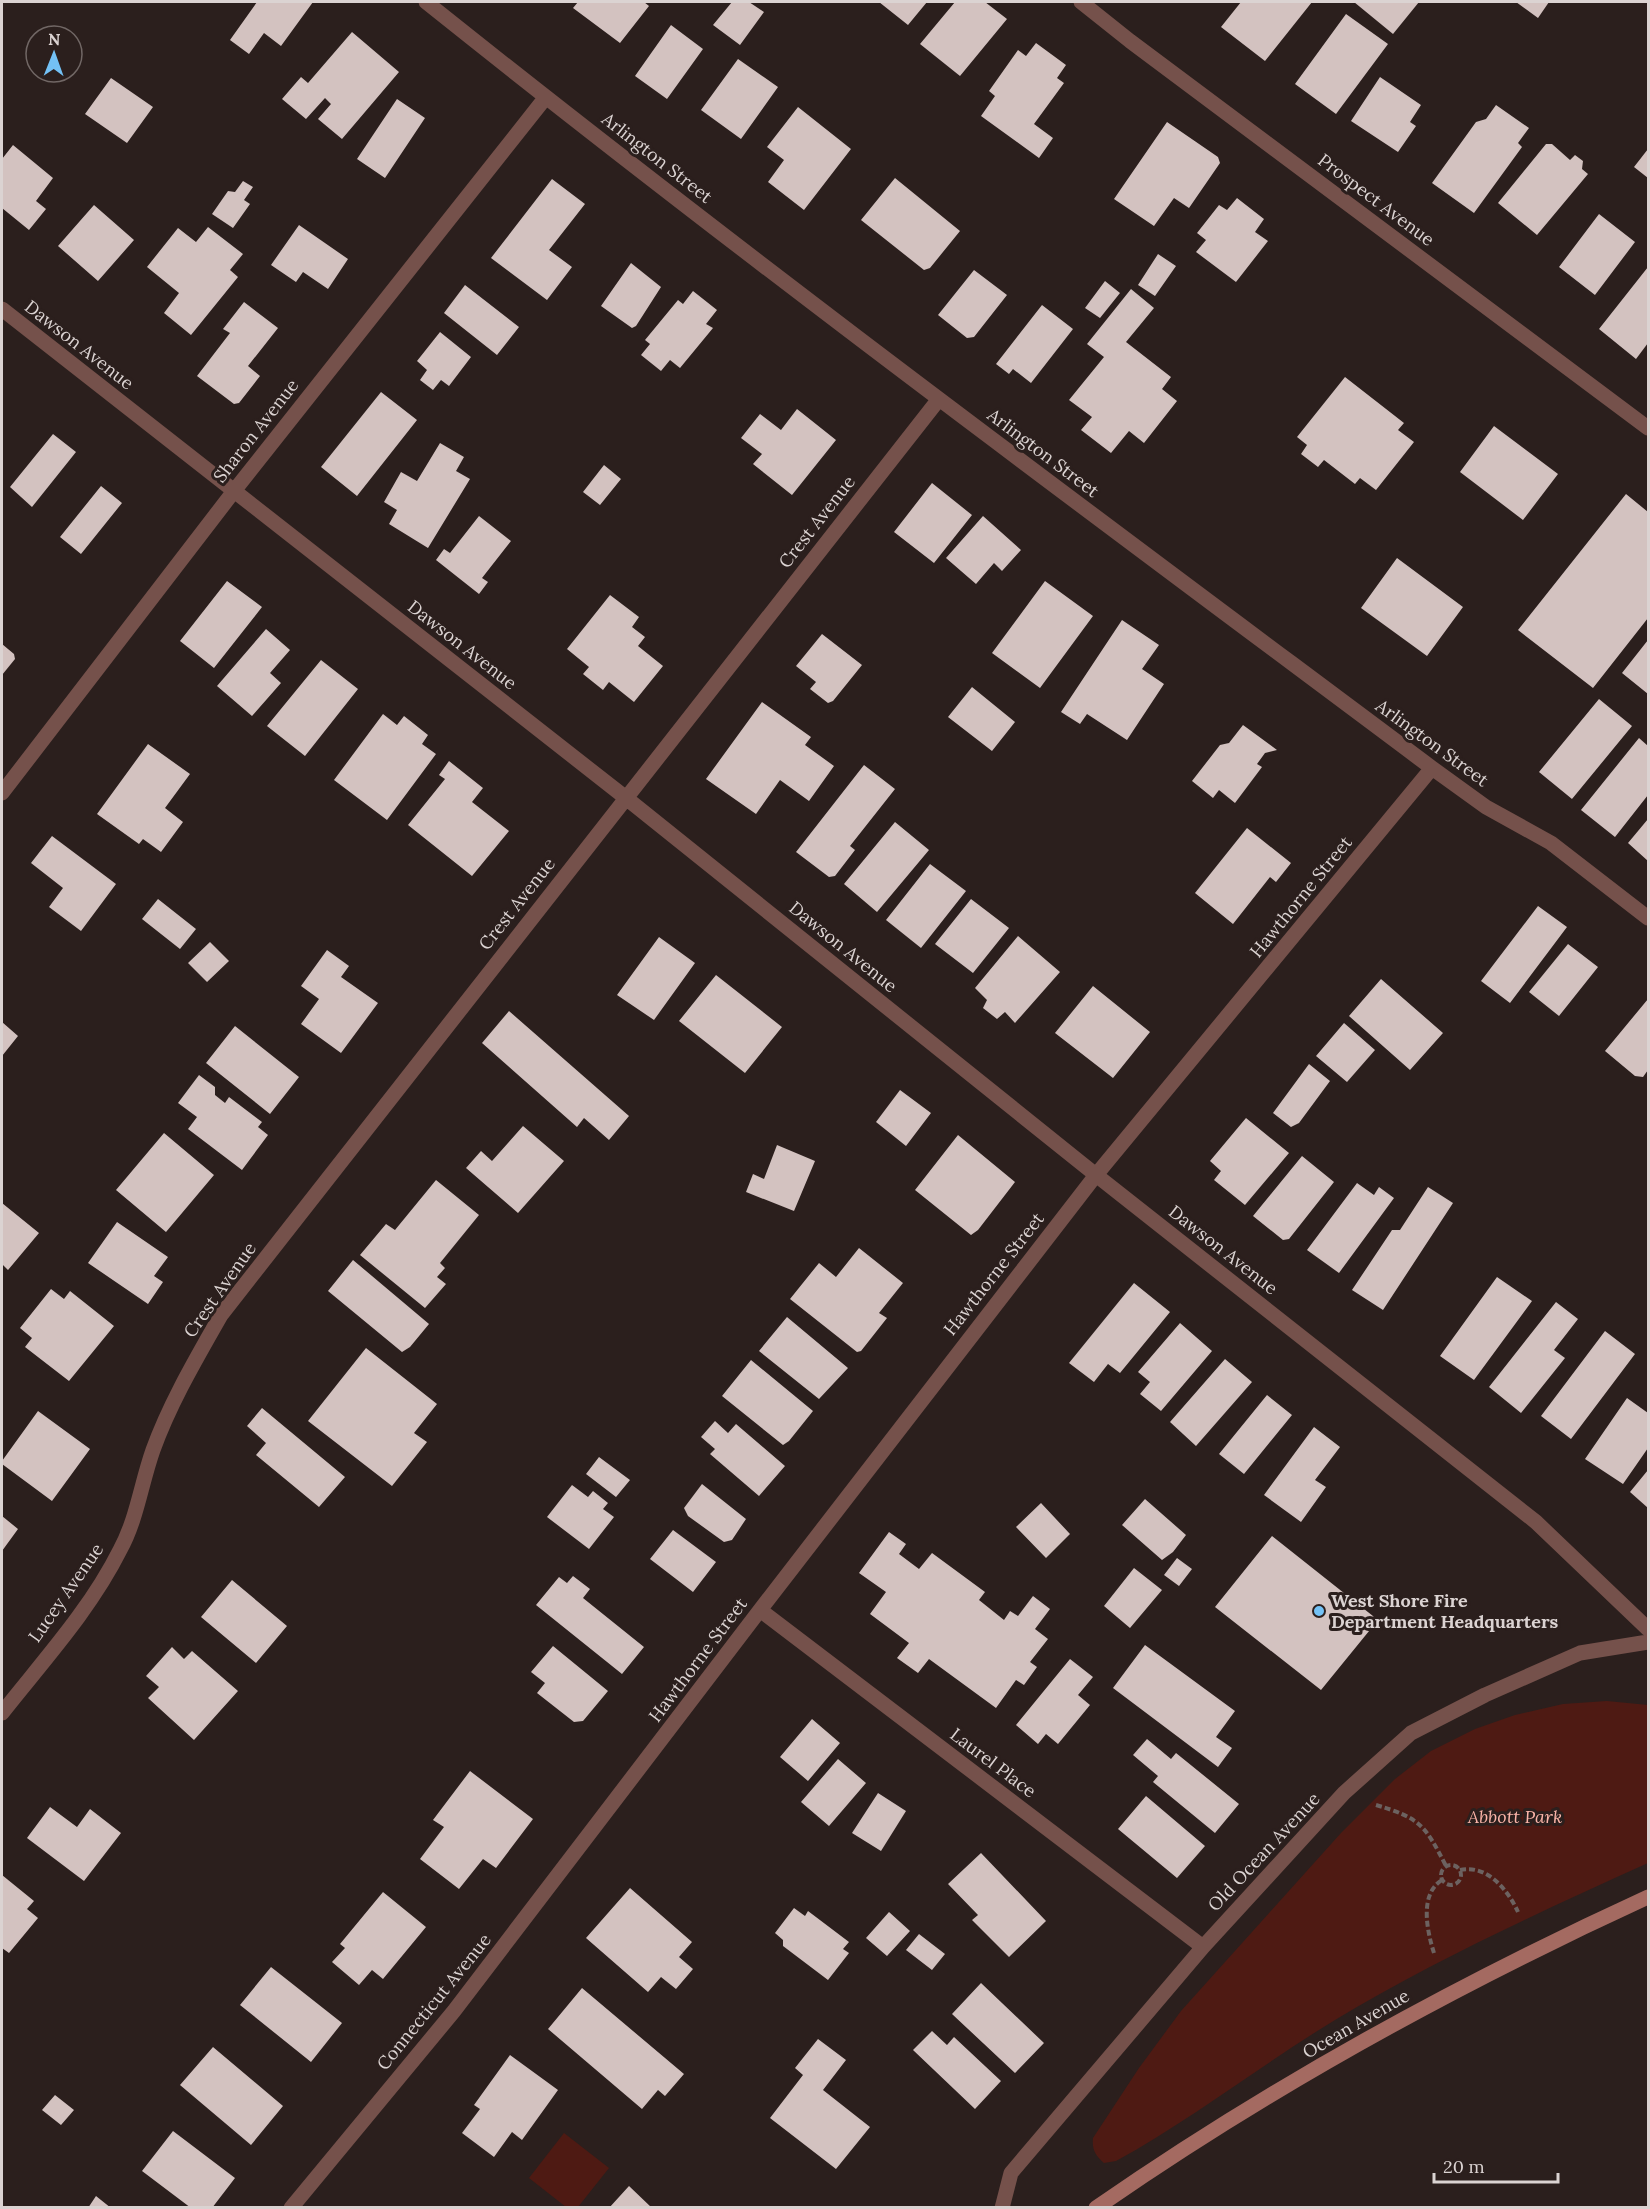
<svg xmlns="http://www.w3.org/2000/svg" width="1650" height="2209" font-family="Lora,serif">
	<rect width="100%" height="100%" fill="#2b1f1d"/>
	<path fill="#4e1a13" d="M1607 1701 1648 1705V1863C1542 1911 1435 1960 1335 2020 1261 2065 1192 2119 1116 2161L1104 2163C1095 2155 1092 2150 1093 2138L1139 2068 1181 2011 1341 1833 1395 1779 1431 1751 1475 1729 1515 1715 1563 1704Z
		M564 2133 609 2168 578 2207H566L529 2178Z"/>
	<path fill="#d3c2c0" d="M257 2H313L281 46 264 33 249 54 230 40Z
		M578 2H644L649 6 620 43 573 8Z
		M732 2H749L764 12 740 45 713 25Z
		M879 2H927L908 25Z
		M955 2H985L1007 19 960 76 920 44Z
		M1241 2H1312L1265 61 1221 27Z
		M1354 2H1419L1393 34Z
		M1516 2H1549L1538 18Z
		M1346 14 1388 44 1336 114 1295 84Z
		M671 25 703 49 667 99 635 76Z
		M352 32 399 72 342 139 318 119 331 104 325 98 306 119 282 99 301 77 308 83Z
		M1036 43 1066 65 1057 78 1064 83 1034 124 1053 138 1039 158 981 116 995 96 989 91 1018 50 1026 56Z
		M738 59 778 87 741 139 701 110Z
		M1380 77 1421 105 1410 122 1416 126 1398 152 1351 121Z
		M111 78 153 107 127 143 85 114Z
		M397 99 425 118 385 178 357 159Z
		M1496 105 1529 128 1518 143 1522 147 1474 213 1432 183 1476 122 1486 119Z
		M798 107 851 149 804 210 768 182 784 160 767 147Z
		M1167 122 1218 157 1220 163 1189 208 1174 198 1154 226 1114 199Z
		M1546 144H1552L1570 160 1575 155 1583 161 1582 169 1588 174 1537 235 1498 203Z
		M13 145 53 178 36 201 46 209 29 230 2 208V159Z
		M1648 149V178L1634 167Z
		M895 178 960 231 930 268 924 270 861 220Z
		M552 179 585 204 549 250 572 267 547 300 491 258Z
		M243 181 253 187 244 200 250 204 233 228 212 214 228 191 235 192Z
		M1237 198 1264 219 1255 232 1268 241 1236 282 1196 252 1206 240 1197 233 1219 205 1227 210Z
		M94 205 134 240 98 281 58 246Z
		M1599 214 1635 242 1595 295 1559 267Z
		M299 225 348 259 328 289 303 272 296 282 271 265Z
		M208 227 243 254 230 270 238 277 191 335 164 313 179 293 147 267 178 228 196 242Z
		M1158 254 1176 266 1155 296 1138 285Z
		M631 263 661 287 636 326 632 328 601 306Z
		M1648 267V343L1636 359 1599 329Z
		M974 270 1007 295 974 337 967 338 938 315Z
		M1105 281 1120 293 1100 318 1085 308Z
		M465 285 519 327 497 355 444 313Z
		M1131 289 1154 308 1126 342 1171 377 1162 389 1177 401 1144 443 1129 431 1111 453 1081 430 1092 417 1069 400 1104 357 1087 344Z
		M693 291 717 310 706 324 713 328 680 368 670 360 661 371 641 355 650 344 645 340 678 300 683 304Z
		M244 302 278 328 248 366 260 376 239 403 234 404 197 376 230 333 223 329Z
		M1042 305 1073 329 1031 383 1013 369 1009 374 996 364Z
		M440 332 471 357 449 386 441 380 433 390 420 380 427 370 417 361Z
		M1345 377 1404 423 1398 430 1414 442 1376 490 1360 478 1355 484 1324 460 1318 467 1301 454 1307 445 1297 437Z
		M381 392 417 420 357 496 321 467Z
		M797 409 836 440 792 495 753 464 762 454 741 438 760 414 781 430Z
		M1494 426 1558 474 1523 520 1460 472Z
		M53 434 76 452 32 507 10 487Z
		M440 443 464 457 456 471 470 479 428 548 389 524 397 510 384 502 401 472 417 481Z
		M604 465 621 479 600 505 583 492Z
		M932 483 972 515 934 563 894 532Z
		M101 486 122 503 81 554 60 537Z
		M1626 494 1648 512V618L1593 688 1518 630Z
		M479 516 511 541 482 578 488 582 479 594 436 560 444 549 450 553Z
		M983 516 1021 550 1002 571 994 563 976 584 946 558Z
		M1397 558 1463 607 1427 656 1361 608Z
		M227 581 262 607 214 668 180 641Z
		M1045 581 1093 616 1040 688 992 653Z
		M610 595 639 617 632 627 645 637 638 646 663 666 634 702 609 682 603 690 583 674 589 667 567 649Z
		M1122 620 1159 645 1142 669 1164 684 1127 740 1087 714 1080 724 1061 712Z
		M266 629 290 650 270 673 281 683 252 716 217 686Z
		M822 634 862 665 833 701 828 703 810 689 816 682 796 666Z
		M1648 640V694L1622 673Z
		M2 644 14 654 15 659 2 675Z
		M321 660 358 689 305 756 267 726Z
		M972 687 1015 722 992 751 948 717Z
		M1599 699 1632 726 1572 799 1539 772Z
		M762 702 811 737 805 745 834 766 809 801 780 780 756 814 706 779Z
		M383 714 397 725 404 716 428 735 422 744 436 754 387 820 334 780Z
		M1243 725 1277 750 1265 753 1257 764 1262 767 1235 803 1219 790 1213 798 1192 781 1220 745 1229 743Z
		M1639 738 1648 746V795L1615 837 1581 810Z
		M148 744 190 774 165 808 183 822 161 852 143 839 139 844 97 814Z
		M449 761 483 788 472 802 509 831 472 876 408 825 445 779 439 775Z
		M864 765 895 789 850 846 855 850 835 876 829 877 796 852Z
		M1648 819V861L1628 843Z
		M895 822 929 850 877 912 844 884Z
		M1247 828 1291 863 1276 882 1270 877 1233 924 1195 893Z
		M52 836 116 884 81 931 49 907 63 888 31 863Z
		M930 864 966 891 921 948 886 920Z
		M158 899 196 929 180 949 142 919Z
		M971 899 1009 928 973 973 935 944Z
		M1538 906 1567 927 1510 1003 1481 981Z
		M1018 936 1060 972 1015 1023 1005 1012 997 1019 983 1008 987 1000 975 988Z
		M659 937 695 963 654 1020 617 995Z
		M210 942 229 961 207 982 188 963Z
		M1568 944 1598 967 1559 1016 1529 992Z
		M327 950 349 966 341 977 378 1003 341 1053 301 1024 319 999 301 986Z
		M716 975 782 1027 745 1073 679 1021Z
		M1381 979 1443 1033 1410 1070 1349 1016Z
		M1093 986 1150 1032 1113 1078 1055 1033Z
		M1648 999V1070L1643 1077 1635 1076 1605 1051Z
		M509 1011 629 1116 609 1140 584 1118 577 1127 482 1043Z
		M2 1022 18 1036 2 1056Z
		M1344 1023 1375 1050 1347 1082 1316 1056Z
		M235 1026 299 1077 270 1114 206 1063Z
		M1309 1064 1330 1081 1299 1123 1291 1127 1273 1113Z
		M199 1075 215 1087V1095L225 1103 229 1097 262 1122 258 1127 268 1135 242 1170 188 1129 197 1117 178 1103Z
		M900 1090 931 1113 906 1146 876 1122Z
		M1246 1118 1289 1153 1245 1205 1214 1180 1221 1171 1210 1161Z
		M523 1126 564 1161 518 1213 466 1168 481 1151 492 1161Z
		M164 1133 214 1175 166 1232 116 1190Z
		M958 1135 1015 1182 978 1230 971 1235 915 1190Z
		M777 1145 815 1161 794 1211 746 1192 753 1174 764 1179Z
		M1302 1156 1334 1182 1289 1239 1283 1240 1253 1216Z
		M436 1180 479 1215 440 1263 445 1268 437 1277 446 1284 425 1308 360 1255 386 1224 395 1230Z
		M1357 1183 1374 1195 1379 1187 1394 1198 1339 1273 1307 1250Z
		M1428 1187 1453 1203 1383 1310 1352 1290 1392 1230H1400Z
		M2 1203 39 1233 8 1270 2 1264Z
		M117 1222 168 1257 154 1276 163 1282 148 1304 88 1263Z
		M859 1248 903 1283 879 1313 887 1318 861 1351 857 1352 790 1299 819 1263 836 1277Z
		M353 1260 429 1324 410 1347 402 1352 328 1291Z
		M1497 1277 1532 1301 1474 1380 1440 1356Z
		M1134 1283 1170 1312 1120 1373 1108 1364 1094 1382 1069 1363Z
		M51 1289 64 1299 70 1291 114 1326 69 1381 25 1347 32 1338 20 1328Z
		M1556 1302 1578 1319 1554 1350 1565 1358 1521 1413 1489 1387Z
		M787 1317 848 1368 819 1399 759 1351Z
		M1180 1323 1212 1351 1161 1411 1140 1394 1150 1382 1138 1372Z
		M1605 1331 1635 1354 1571 1439 1541 1416Z
		M366 1348 437 1404 414 1433 427 1442 392 1486 308 1421Z
		M1225 1359 1252 1382 1196 1446 1170 1422Z
		M751 1360 813 1411 789 1441 783 1445 722 1396Z
		M1267 1395 1292 1415 1244 1474 1219 1454Z
		M1627 1398 1648 1413V1448L1623 1484 1585 1459Z
		M262 1408 345 1477 319 1507 256 1455 266 1443 247 1426Z
		M38 1411 90 1449 52 1501 2 1464V1461Z
		M715 1421 728 1433 736 1424 785 1466 759 1496 710 1454 715 1449 701 1437Z
		M1314 1427 1340 1447 1315 1480 1326 1487 1301 1522 1264 1495Z
		M599 1457 630 1480 616 1497 586 1474Z
		M1648 1470V1508L1630 1492Z
		M702 1484 746 1519 732 1540 724 1542 688 1516 684 1508Z
		M572 1485 588 1497 593 1491 608 1503 603 1509 614 1517 589 1549 547 1517Z
		M1145 1499 1186 1535 1173 1552 1162 1560 1122 1525Z
		M1041 1503 1070 1534 1046 1558 1016 1527Z
		M2 1516 18 1529 2 1551Z
		M673 1530 716 1562 693 1592 650 1559Z
		M889 1532 906 1544 899 1554 919 1569 932 1553 985 1592 979 1600 1004 1620 1010 1611 1018 1616 1033 1596 1050 1609 1035 1629 1048 1639 1030 1662 1037 1667 1024 1685 1016 1680 996 1708 929 1659 918 1673 897 1658 909 1643 870 1614 886 1592 859 1573Z
		M1272 1536 1378 1620 1321 1690 1215 1607Z
		M1177 1558 1192 1569 1179 1586 1164 1575Z
		M1134 1568 1162 1590 1130 1628 1104 1606Z
		M573 1576 590 1589 583 1598 644 1647 622 1674 536 1605 559 1577 567 1583Z
		M232 1580 287 1626 256 1663 201 1617Z
		M1145 1645 1235 1711 1216 1737 1232 1748 1218 1767 1113 1688Z
		M553 1646 608 1691 583 1721 574 1722 537 1693 545 1683 531 1672Z
		M172 1647 184 1659 192 1651 238 1691 194 1740 148 1698 159 1687 146 1676Z
		M1070 1659 1093 1677 1078 1695 1090 1705 1058 1744 1046 1734 1038 1744 1016 1725Z
		M812 1719 840 1743 808 1781 780 1757Z
		M1147 1739 1171 1759 1176 1753 1239 1804 1215 1833 1153 1782 1158 1776 1133 1755Z
		M838 1759 866 1783 829 1826 801 1802Z
		M470 1771 533 1819 496 1868 483 1859 459 1889 420 1859 444 1827 433 1820Z
		M878 1793 906 1811 881 1851 852 1833Z
		M1146 1796 1205 1846 1177 1878 1118 1829Z
		M50 1807 77 1827 90 1809 121 1833 84 1881 27 1838Z
		M981 1853 1046 1921 1009 1957 972 1920 978 1915 948 1884Z
		M2 1875 34 1901 27 1909 38 1918 9 1953 2 1948Z
		M630 1888 692 1942 679 1957 693 1969 676 1989 661 1977 648 1992 586 1938Z
		M383 1892 426 1927 383 1979 372 1970 359 1985 332 1962 345 1948 340 1944Z
		M794 1908 805 1916 808 1911 849 1942 843 1949 849 1953 828 1980 783 1946V1940L775 1933Z
		M889 1912 910 1931 887 1956 866 1938Z
		M919 1934 945 1954 932 1970 906 1950Z
		M271 1967 342 2023 311 2062 240 2005Z
		M981 1983 1044 2043 1015 2073 952 2014Z
		M582 1988 684 2074 665 2096 658 2090 642 2109 548 2029Z
		M932 2031 947 2045 954 2037 1001 2081 975 2109 913 2050Z
		M818 2039 846 2060 823 2090 870 2127 836 2169 770 2118 803 2075 795 2068Z
		M213 2047 283 2106 251 2145 180 2085Z
		M510 2055 558 2090 522 2140 512 2132 494 2157 462 2133 480 2109 474 2105Z
		M55 2095 74 2110 61 2125 42 2110Z
		M173 2131 235 2178 212 2208H191L142 2171Z
		M629 2186 652 2208H609Z
		M96 2196 111 2208H88Z"/>
	<g fill="none" stroke-linecap="round" stroke-linejoin="round">
		<path stroke="#6c6260" stroke-width="4" stroke-dasharray="6 3" stroke-linecap="butt" d="M1376 1805C1420 1818 1425 1825 1446 1866
			M1441 1875a10 10 0 1 1 20 0a10 10 0 1 1-20 0Z
			M1460 1870C1487 1864 1508 1890 1518 1912
			M1434 1953C1427 1931 1419 1894 1442 1880"/>
		<path stroke="#75514b" stroke-width="15" d="M426 2C755 265 1095 516 1432 768L1486 807 1551 843 1648 918
			M1081 2 1130 41 1648 428
			M2 309 626 798 1096 1175 1536 1522 1648 1629
			M2 793 234 491 546 97
			M760 1610 1203 1947
			M2 1713C43 1661 90 1610 120 1550 137 1519 141 1484 153 1450 170 1403 196 1359 221 1315L939 399
			M291 2208 454 2011 760 1610 1096 1175 1432 768
			M1002 2208 1011 2173 1203 1947 1344 1793 1411 1733 1485 1695 1580 1653 1648 1642"/>
		<path stroke="#a46a61" stroke-width="15" d="M1096 2208C1270 2087 1456 1985 1648 1897"/>
	</g>
	<circle fill="#73c1f5" stroke="#2b1f1d" stroke-width="2" cx="1319" cy="1611" r="6"/>
	<g text-anchor="middle" stroke-width="6" stroke-linejoin="round" paint-order="stroke">
		<g font-size="18" fill="#dbd3d2" stroke="#2b1f1d">
			<text transform="translate(657 158) rotate(38)" y="6">Arlington Street</text>
			<text transform="translate(1376 200) rotate(37)" y="6">Prospect Avenue</text>
			<text transform="translate(79 345) rotate(38)" y="6">Dawson Avenue</text>
			<text transform="translate(256 431) rotate(-52)" y="6">Sharon Avenue</text>
			<text transform="translate(1043 453) rotate(37)" y="6">Arlington Street</text>
			<text transform="translate(817 522) rotate(-52)" y="6">Crest Avenue</text>
			<text transform="translate(462 645) rotate(38)" y="6">Dawson Avenue</text>
			<text transform="translate(1432 743) rotate(36)" y="6">Arlington Street</text>
			<text transform="translate(1301 897) rotate(-51)" y="6">Hawthorne Street</text>
			<text transform="translate(517 904) rotate(-52)" y="6">Crest Avenue</text>
			<text transform="translate(843 947) rotate(39)" y="6">Dawson Avenue</text>
			<text transform="translate(1223 1250) rotate(38)" y="6">Dawson Avenue</text>
			<text transform="translate(994 1274) rotate(-52)" y="6">Hawthorne Street</text>
			<text transform="translate(220 1290) rotate(-55)" y="6">Crest Avenue</text>
			<text transform="translate(66 1593) rotate(-55)" y="6">Lucey Avenue</text>
			<text transform="translate(698 1660) rotate(-53)" y="6">Hawthorne Street</text>
			<text transform="translate(993 1763) rotate(37)" y="6">Laurel Place</text>
			<text transform="translate(1264 1852) rotate(-47)" y="6">Old Ocean Avenue</text>
			<text transform="translate(434 2002) rotate(-51)" y="6">Connecticut Avenue</text>
			<text transform="translate(1356 2024) rotate(-30)" y="6">Ocean Avenue</text>
		</g>
		<g font-size="18" font-weight="bold" fill="#dbd3d2" stroke="#2b1f1d" text-anchor="start">
			<text x="1331" y="1607">West Shore Fire<tspan x="1331" dy="21">Department Headquarters</tspan></text>
		</g>
		<g font-size="18" font-style="italic" fill="#fcb5a9" stroke="#2b1f1d">
			<text x="1515" y="1823">Abbott Park</text>
		</g>
	</g>
	<rect width="1650" height="2209" fill="none" stroke="#dbd3d2" stroke-width="6"/>
	<g transform="translate(54 54) rotate(1)"><circle r="28" fill="#2b1f1d" stroke="#716765" stroke-width="1.5"/>
	<path d="M0-4.5L10 22L0 15L-10 22Z" fill="#73c1f5"/>
	<text y="-9" font-size="16" font-weight="bold" text-anchor="middle" fill="#dbd3d2">N</text>
	</g>
	<path d="M1434 2173v9h124v-9" fill="none" stroke="#dbd3d2" stroke-width="3"/>
	<text x="1443" y="2173" font-size="18" fill="#dbd3d2" stroke="#2b1f1d" stroke-width="4.5" paint-order="stroke">20 m</text>
</svg>
